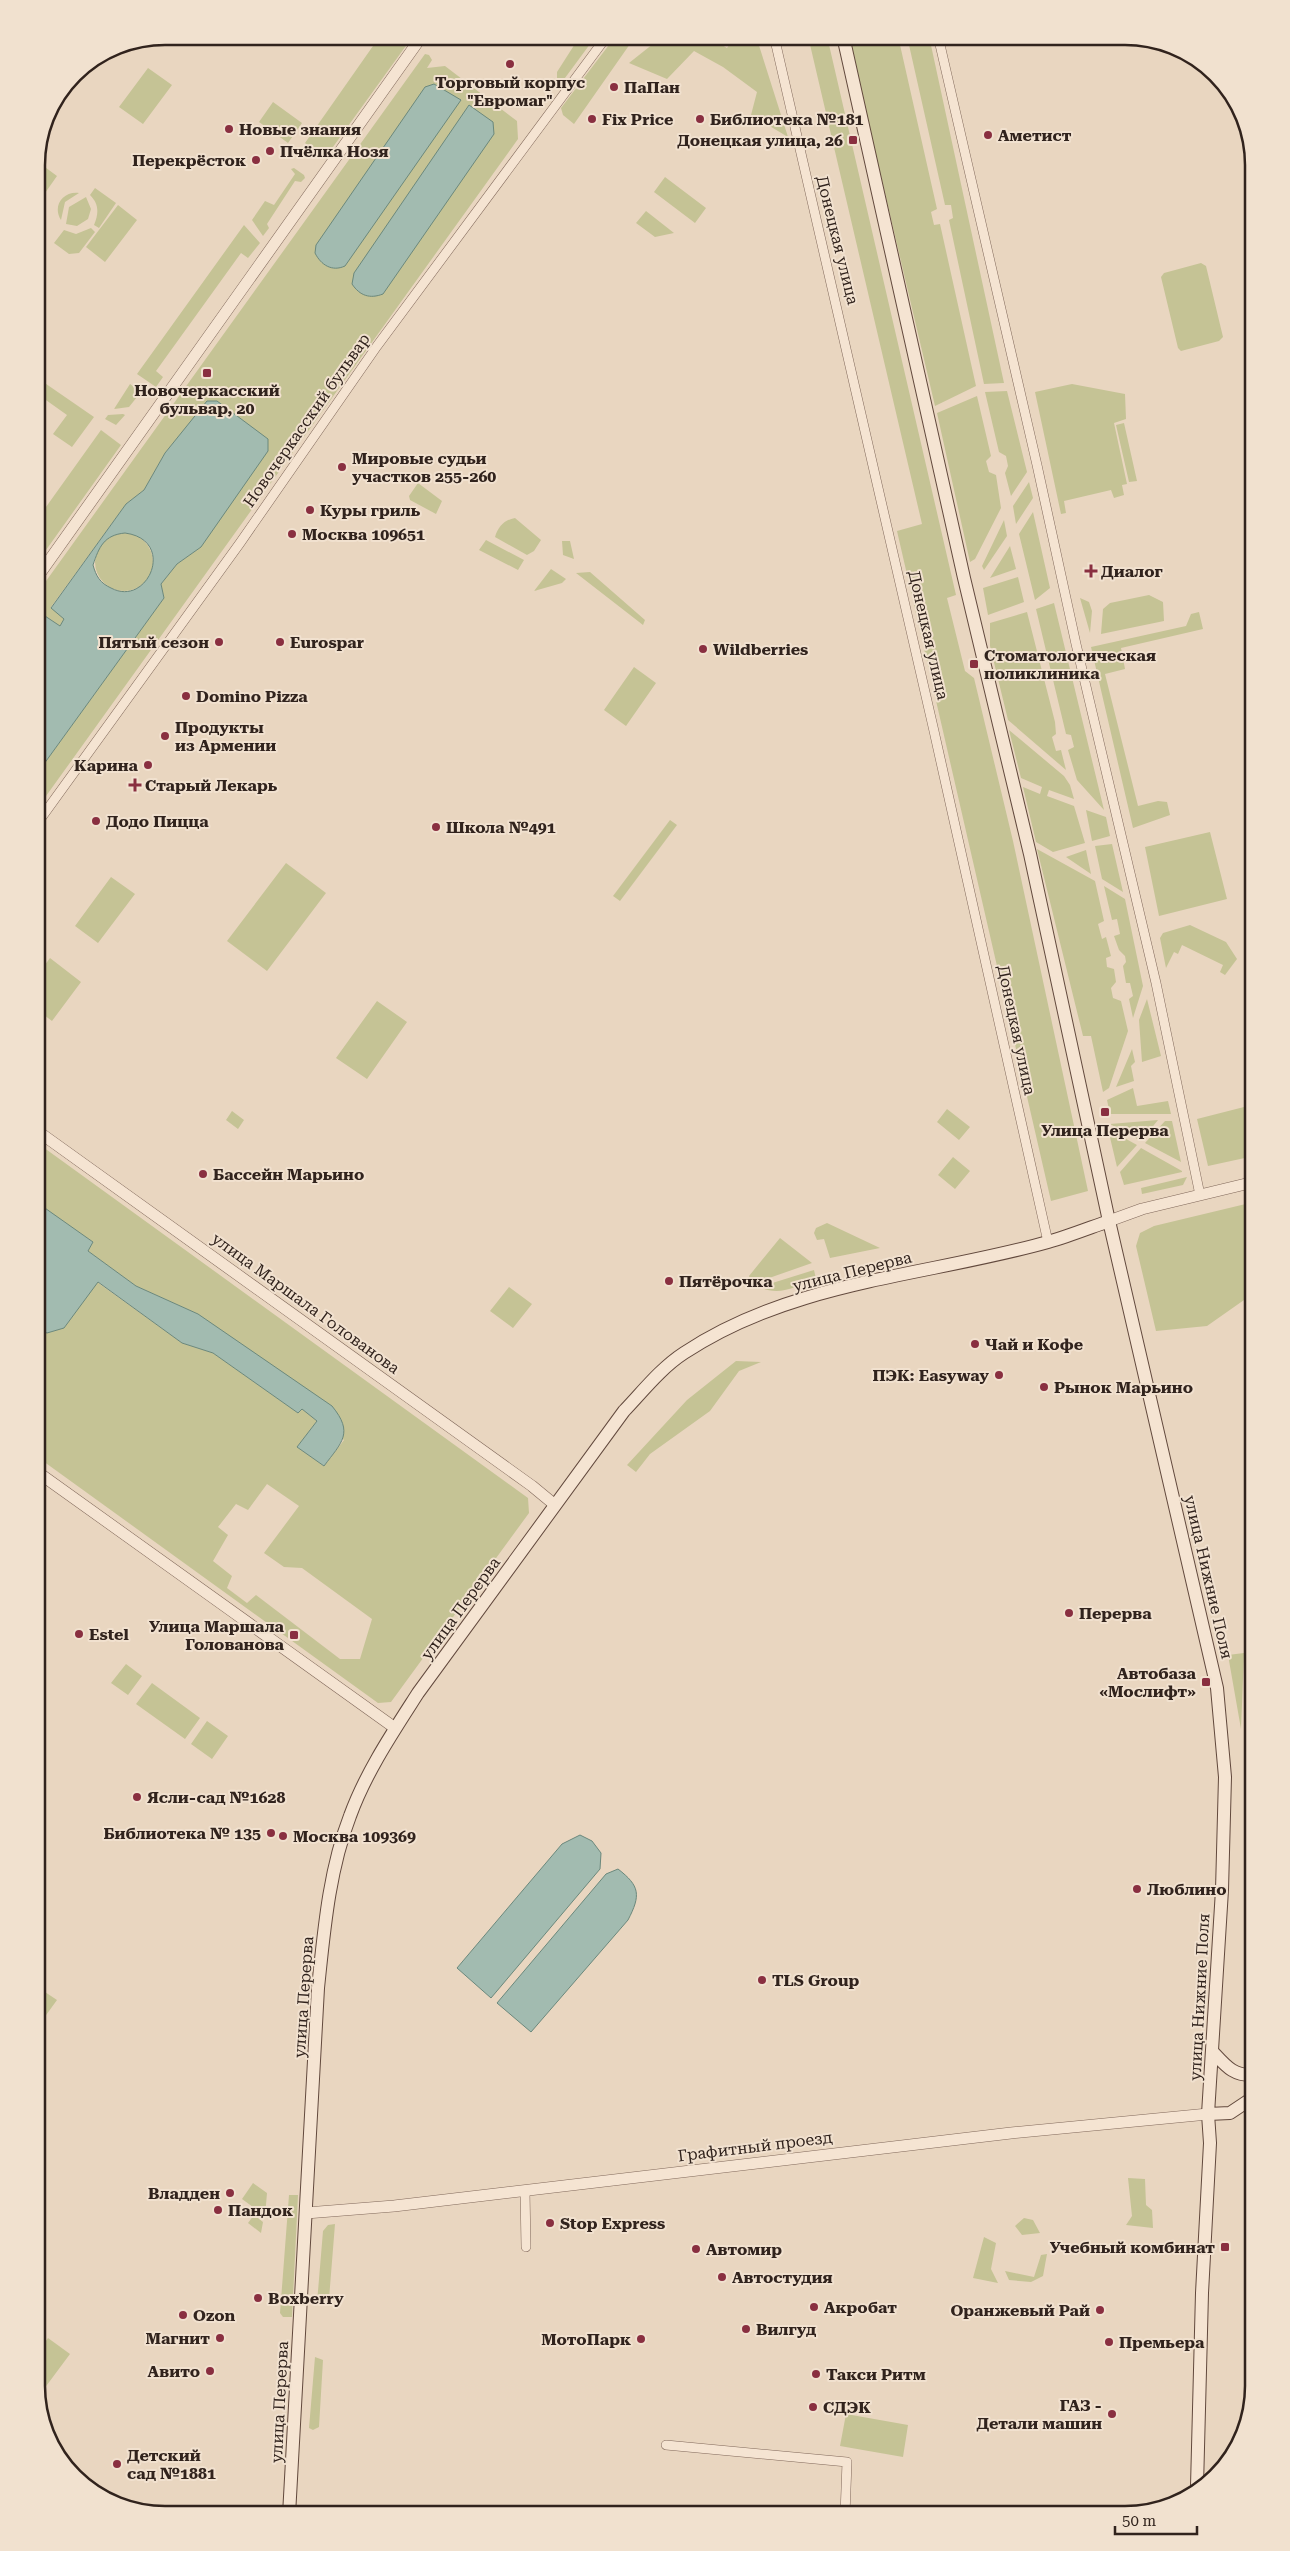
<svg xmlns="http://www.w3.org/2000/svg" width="1290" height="2551" font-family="'Roboto Serif',serif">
	<rect width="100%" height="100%" fill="#e9d6c0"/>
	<path fill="#c5c395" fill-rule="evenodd" d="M380 36H413L325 158 305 143Z
		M580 36H596L562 82 557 78V72Z
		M663 36H707L727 48 735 36H756L788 137 751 115 757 92 723 67 694 51 667 79 629 63Z
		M808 36H827L956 595 947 598 965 671 974 678 1013 841 1088 1191 1051 1201 897 531 922 524Z
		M848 36H898L937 209 931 212 934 225 940 224 976 386 935 406Z
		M907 36H929L1004 383 984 384 949 220 953 218 951 205H945Z
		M615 37 623 39 630 44 574 124 563 115 561 108Z
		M425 54 429 55 432 60 427 68 445 66 517 121 518 139 36 810V775L164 598 161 584 177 564 201 547 175 441 165 453 144 490 126 504 51 607 64 619 60 626 45 616 36 627V595Z
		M148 68 172 85 143 124 119 107Z
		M273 102 302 123 288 143 259 122Z
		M38 162 57 176 38 203 37 164Z
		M294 168 304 175 305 178 301 182 295 181 267 224 269 228 263 236 252 220 265 201 274 205 295 174 291 169Z
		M665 177 706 208 695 223 654 192Z
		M95 188 116 203 99 228 94 225C99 213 99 204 90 195Z
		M79 193 65 202 61 220C52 206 63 191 79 193Z
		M86 197 91 209 88 219 77 226 66 224 69 207Z
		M118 205 137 220 105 262 86 247Z
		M646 211 674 233 655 237 636 223Z
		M244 225 260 243 248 258 241 253 156 371 163 377 156 387 137 374Z
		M91 228 95 232 79 253 69 254 54 243 64 230 76 234Z
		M1201 263 1206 266 1223 337 1219 341 1181 351 1178 348 1161 277 1164 273Z
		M36 377 94 417 72 447 53 434 67 415 36 393Z
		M130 384 141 392 129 407 114 409Z
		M1072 384 1125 394 1126 419 1114 423 1127 484 1122 485 1124 495 1114 498 1111 490 1064 501 1066 513 1061 514 1035 392Z
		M1007 391 1027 472 1011 496 1005 473 1008 466 1006 456 999 452 985 392Z
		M977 396 991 456 986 461 989 472 996 475 1001 508 975 559 970 562 937 413Z
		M123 414 125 415 116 425 105 419 108 415Z
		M1124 423 1137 481 1129 482 1116 425Z
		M101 430 121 445 36 564V521Z
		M1029 482 1033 498 1016 524 1013 506Z
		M418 483 442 501 436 514 410 500 409 496Z
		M1033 512 1050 588 1035 600 1019 534Z
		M515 518 541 540 534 551 527 555 495 537C498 527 504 520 515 518Z
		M1004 520 1007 536 984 570 982 566Z
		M95 562a29 29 0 1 1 58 0a29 29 0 1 1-58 0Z
		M486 540 524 560 518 570 479 550Z
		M562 541H570L574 559 563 555Z
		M1010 546 1016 569 990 578Z
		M551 569 566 579 562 583 534 591Z
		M590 572 645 620 643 625 576 573Z
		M1018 577 1024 602 988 615 983 588Z
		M1149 595 1163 602 1164 621 1101 634 1103 609 1110 603Z
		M1080 598 1089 602 1092 611 1090 633Z
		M1054 603 1104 810 1077 780 1068 750 1074 747 1071 735 1066 734 1036 609Z
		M1027 612 1055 722 1056 734 1052 737 1056 751 1061 750 1066 770 1008 720 990 646V623Z
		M1199 612 1203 629 1121 648 1125 669 1105 674 1138 806 1158 801 1167 802 1170 815 1133 828 1091 647 1186 626 1191 614Z
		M634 667 656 683 626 726 604 710Z
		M1009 730 1064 776 1070 785 1074 799 1049 790 1047 796 1074 806 1085 843 1053 852 1036 842 1023 787 1040 794 1042 787 1021 778Z
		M1086 810 1106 817 1110 836 1092 841Z
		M670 820 677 825 620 901 613 896Z
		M1210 832 1227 899 1159 916 1145 847Z
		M1112 844 1123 892 1102 879 1095 846Z
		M1037 849 1095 881 1104 921 1098 924 1102 939 1106 937 1111 956 1106 958 1107 967 1114 969 1116 982 1111 988 1113 998 1121 1001 1128 1031 1109 1088 1103 1092 1091 1036H1083Z
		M1086 850 1091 874 1066 857Z
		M286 863 326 893 267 971 227 941Z
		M111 877 135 894 98 943 75 926Z
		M1104 886 1125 899 1143 986 1133 1018 1129 999 1133 996 1130 983H1126L1123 966 1126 962 1125 956 1119 950 1114 936 1120 934 1117 919 1112 920Z
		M1190 925 1226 942 1237 959 1225 975 1220 972 1223 965 1182 945 1178 954 1174 952 1166 968 1160 938 1163 933Z
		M50 958 81 982 52 1021 36 1009V977Z
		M1147 999 1161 1056 1142 1062 1139 1020Z
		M377 1001 407 1022 367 1079 336 1058Z
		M1132 1049 1135 1062 1131 1066 1134 1081 1116 1087Z
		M1133 1088 1137 1106 1168 1101 1171 1114H1110L1107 1100Z
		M1244 1107 1245 1118 1254 1116V1156L1208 1166 1197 1119Z
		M947 1109 970 1127 959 1140 937 1122Z
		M232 1111 244 1120 238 1129 226 1120Z
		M1158 1120 1141 1141 1110 1124Z
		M1165 1121H1172L1181 1162 1145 1143Z
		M1108 1129 1137 1145 1117 1167Z
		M36 1142 528 1498 529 1513 391 1702 378 1703 36 1456V1329L47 1333 64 1328 97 1282 182 1343 213 1353 298 1413 302 1409 317 1421 297 1447 324 1466 344 1440 198 1314 136 1286 88 1251 93 1242 42 1207 36 1214ZM267 1484 299 1506 264 1553 284 1567 302 1568 372 1619 360 1659H340L256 1595 247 1603 227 1588 232 1576 213 1561 228 1535 218 1527 236 1504 248 1510Z
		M1141 1148 1182 1171V1172L1124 1185 1120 1172Z
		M953 1157 970 1171 955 1189 938 1175Z
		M1187 1177 1183 1185 1142 1194 1141 1188Z
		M1254 1202V1293L1207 1326 1156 1331 1136 1246 1140 1233 1154 1226Z
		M827 1223 880 1248 830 1258 824 1239 817 1240 814 1233 816 1228Z
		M780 1238 812 1263 752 1284 749 1276Z
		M814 1270 816 1279C797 1286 779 1297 760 1287Z
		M509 1287 532 1304 513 1328 490 1311Z
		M736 1361 761 1362 739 1371 710 1411 650 1454 636 1472 627 1465 687 1400Z
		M1244 1653 1241 1729 1228 1655Z
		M126 1664 142 1676 128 1695 111 1683Z
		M152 1683 200 1718 185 1739 136 1704Z
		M207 1721 228 1736 212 1759 191 1744Z
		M36 1986 57 2000 36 2029Z
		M1128 2178 1145 2179 1146 2205 1152 2210 1153 2228 1126 2225 1132 2216Z
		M253 2183 267 2193 265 2216 242 2199Z
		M289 2195H298L292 2317H283L280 2313Z
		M254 2215 263 2222 261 2233 248 2223Z
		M1024 2218 1033 2220 1040 2233 1022 2235 1015 2226Z
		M335 2224 329 2299 325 2304 317 2303 323 2231 328 2225Z
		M984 2237 996 2243 991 2269 998 2283 973 2278Z
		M1047 2254 1043 2276 1031 2282 1009 2280 1005 2271 1034 2277 1041 2255Z
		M48 2338 70 2354 41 2393 36 2386V2355Z
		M315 2357 323 2360 319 2427 313 2430 309 2428Z
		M846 2414 908 2425 903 2457 840 2446Z"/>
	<path fill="#a2bbb0" stroke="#6b887c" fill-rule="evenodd" d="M434 84 461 100 345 266C332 272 321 265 315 253L316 245 425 87Z
		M469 105 493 122 494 134 383 294C370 299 360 296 352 284L354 273Z
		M207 401H217L268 439V451L201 547 177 564 161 584 164 598 36 775V627L45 616 60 626 64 619 51 608 126 504 144 490 165 453ZM125 533C177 540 148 608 111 588 100 583 96 576 93 565 99 547 104 535 125 533Z
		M42 1206 93 1242 88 1251 136 1286 198 1314 332 1406C354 1433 342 1442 324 1466L297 1447 317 1421 302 1409 298 1413 213 1353 182 1343 98 1282 64 1328 47 1333 36 1329V1214Z
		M580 1835 592 1841 601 1853 600 1869 491 1998 457 1968 562 1844Z
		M618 1869C640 1886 641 1895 628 1920L531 2032 497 2003 606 1874Z"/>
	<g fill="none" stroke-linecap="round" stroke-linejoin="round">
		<defs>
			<path id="minor" d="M774 36 934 731 1048 1242
				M938 36 1037 465 1076 644 1156 983 1200 1195
				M36 825 240 543 377 346 607 36
				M525 2191 526 2247
				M666 2445 847 2462 845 2515"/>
			<path id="tertiary" d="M36 579 422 36
				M36 1130 532 1486 555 1505
				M1109 1221 1142 1209 1254 1182
				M36 1471 395 1728
				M306 2213 394 2206 1011 2133 1208 2114"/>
			<path id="secondary" d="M843 36 964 578 1030 854 1109 1221 1217 1688 1225 1777 1222 1890 1208 2114 1210 2143 1202 2293 1197 2486
				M1212 2051C1226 2066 1233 2076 1254 2075
				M1208 2114 1230 2113 1254 2097
				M289 2515 318 1988C324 1931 329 1870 350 1816 366 1772 393 1732 418 1693L624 1411C643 1391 661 1368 684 1353 792 1281 927 1276 1048 1242 1069 1236 1089 1228 1109 1221"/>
		</defs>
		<use href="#minor" stroke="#80685a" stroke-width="10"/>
		<use href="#tertiary" stroke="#80685a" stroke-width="12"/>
		<use href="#secondary" stroke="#62493d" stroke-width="14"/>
		<use href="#minor" stroke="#f5e4d2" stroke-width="9"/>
		<use href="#tertiary" stroke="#f5e4d2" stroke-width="11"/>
		<use href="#secondary" stroke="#f5e4d2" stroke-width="12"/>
	</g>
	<g fill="#892f40" stroke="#f1e1cf" stroke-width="2">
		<circle cx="510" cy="64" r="5"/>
		<circle cx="614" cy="87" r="5"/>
		<circle cx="592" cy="119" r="5"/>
		<circle cx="700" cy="119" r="5"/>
		<circle cx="229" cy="129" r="5"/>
		<circle cx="988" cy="135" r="5"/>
		<rect x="848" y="135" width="10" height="10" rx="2.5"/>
		<circle cx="270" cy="151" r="5"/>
		<circle cx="256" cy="160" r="5"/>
		<rect x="202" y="368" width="10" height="10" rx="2.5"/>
		<circle cx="342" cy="467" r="5"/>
		<circle cx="310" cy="510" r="5"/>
		<circle cx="292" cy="534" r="5"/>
		<path d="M1088.5 563.5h5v5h5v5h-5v5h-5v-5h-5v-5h5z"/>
		<circle cx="219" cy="642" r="5"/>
		<circle cx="280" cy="642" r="5"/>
		<circle cx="703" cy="649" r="5"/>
		<rect x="969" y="659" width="10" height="10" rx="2.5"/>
		<circle cx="186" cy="696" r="5"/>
		<circle cx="165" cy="736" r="5"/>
		<circle cx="148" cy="765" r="5"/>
		<path d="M132.5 777.5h5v5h5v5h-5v5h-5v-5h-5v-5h5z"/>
		<circle cx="96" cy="821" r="5"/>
		<circle cx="436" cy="827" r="5"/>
		<rect x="1100" y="1107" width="10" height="10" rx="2.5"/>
		<circle cx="203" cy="1174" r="5"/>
		<circle cx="669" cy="1281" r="5"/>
		<circle cx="975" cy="1344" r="5"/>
		<circle cx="999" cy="1375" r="5"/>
		<circle cx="1044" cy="1387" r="5"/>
		<circle cx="1069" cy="1613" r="5"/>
		<circle cx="79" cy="1634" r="5"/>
		<rect x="289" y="1630" width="10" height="10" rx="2.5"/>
		<rect x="1201" y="1677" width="10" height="10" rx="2.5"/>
		<circle cx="137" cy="1797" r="5"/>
		<circle cx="271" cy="1833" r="5"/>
		<circle cx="283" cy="1836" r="5"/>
		<circle cx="1137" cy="1889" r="5"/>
		<circle cx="762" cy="1980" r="5"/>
		<circle cx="230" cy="2193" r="5"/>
		<circle cx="218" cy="2210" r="5"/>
		<circle cx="550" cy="2223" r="5"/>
		<rect x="1220" y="2242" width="10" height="10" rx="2.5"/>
		<circle cx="696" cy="2249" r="5"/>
		<circle cx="722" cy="2277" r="5"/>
		<circle cx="258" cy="2298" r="5"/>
		<circle cx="814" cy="2307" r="5"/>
		<circle cx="1100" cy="2310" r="5"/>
		<circle cx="183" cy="2315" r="5"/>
		<circle cx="746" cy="2329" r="5"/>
		<circle cx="220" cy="2338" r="5"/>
		<circle cx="641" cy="2339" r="5"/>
		<circle cx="1109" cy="2342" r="5"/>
		<circle cx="210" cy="2371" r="5"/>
		<circle cx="816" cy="2374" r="5"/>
		<circle cx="813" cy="2407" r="5"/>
		<circle cx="1112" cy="2414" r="5"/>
		<circle cx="117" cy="2464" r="5"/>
	</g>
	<g text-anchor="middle" stroke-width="4" stroke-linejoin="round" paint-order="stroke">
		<g font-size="16" font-weight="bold" fill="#31231d" stroke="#f1e1cf" text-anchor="start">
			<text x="510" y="88" text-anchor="middle">Торговый корпус<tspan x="510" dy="18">"Евромаг"</tspan></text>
			<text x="624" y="93">ПаПан</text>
			<text x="602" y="125">Fix Price</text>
			<text x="710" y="125">Библиотека №181</text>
			<text x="239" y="135">Новые знания</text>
			<text x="998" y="141">Аметист</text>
			<text x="843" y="146" text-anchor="end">Донецкая улица, 26</text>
			<text x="280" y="157">Пчёлка Нозя</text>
			<text x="246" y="166" text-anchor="end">Перекрёсток</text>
			<text x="207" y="396" text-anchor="middle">Новочеркасский<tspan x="207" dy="18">бульвар, 20</tspan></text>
			<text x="352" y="464">Мировые судьи<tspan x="352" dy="18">участков 255-260</tspan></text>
			<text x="320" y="516">Куры гриль</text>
			<text x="302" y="540">Москва 109651</text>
			<text x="1101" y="577">Диалог</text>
			<text x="209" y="648" text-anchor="end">Пятый сезон</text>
			<text x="290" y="648">Eurospar</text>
			<text x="713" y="655">Wildberries</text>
			<text x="984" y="661">Стоматологическая<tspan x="984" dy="18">поликлиника</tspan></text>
			<text x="196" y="702">Domino Pizza</text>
			<text x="175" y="733">Продукты<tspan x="175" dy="18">из Армении</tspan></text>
			<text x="138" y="771" text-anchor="end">Карина</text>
			<text x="145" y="791">Старый Лекарь</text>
			<text x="106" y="827">Додо Пицца</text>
			<text x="446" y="833">Школа №491</text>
			<text x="1105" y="1136" text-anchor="middle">Улица Перерва</text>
			<text x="213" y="1180">Бассейн Марьино</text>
			<text x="679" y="1287">Пятёрочка</text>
			<text x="985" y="1350">Чай и Кофе</text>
			<text x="989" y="1381" text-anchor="end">ПЭК: Easyway</text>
			<text x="1054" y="1393">Рынок Марьино</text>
			<text x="1079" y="1619">Перерва</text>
			<text x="284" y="1632" text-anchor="end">Улица Маршала<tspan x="284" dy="18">Голованова</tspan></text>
			<text x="89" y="1640">Estel</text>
			<text x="1196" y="1679" text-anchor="end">Автобаза<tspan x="1196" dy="18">«Мослифт»</tspan></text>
			<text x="147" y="1803">Ясли-сад №1628</text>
			<text x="261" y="1839" text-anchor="end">Библиотека № 135</text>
			<text x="293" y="1842">Москва 109369</text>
			<text x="1147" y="1895">Люблино</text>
			<text x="772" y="1986">TLS Group</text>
			<text x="220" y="2199" text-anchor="end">Владден</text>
			<text x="228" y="2216">Пандок</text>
			<text x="560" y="2229">Stop Express</text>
			<text x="1215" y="2253" text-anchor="end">Учебный комбинат</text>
			<text x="706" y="2255">Автомир</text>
			<text x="732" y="2283">Автостудия</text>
			<text x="268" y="2304">Boxberry</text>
			<text x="824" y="2313">Акробат</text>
			<text x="1090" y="2316" text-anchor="end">Оранжевый Рай</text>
			<text x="193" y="2321">Ozon</text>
			<text x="756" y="2335">Вилгуд</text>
			<text x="210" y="2344" text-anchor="end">Магнит</text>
			<text x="631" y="2345" text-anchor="end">МотоПарк</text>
			<text x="1119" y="2348">Премьера</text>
			<text x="200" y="2377" text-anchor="end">Авито</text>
			<text x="826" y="2380">Такси Ритм</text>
			<text x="1102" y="2411" text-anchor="end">ГАЗ -<tspan x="1102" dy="18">Детали машин</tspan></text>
			<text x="823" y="2413">СДЭК</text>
			<text x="127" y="2461">Детский<tspan x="127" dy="18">сад №1881</tspan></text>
		</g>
		<g font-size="16" fill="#31231d" stroke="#f1e1cf">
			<text transform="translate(838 240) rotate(76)" y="6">Донецкая улица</text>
			<text transform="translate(306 420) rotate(-55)" y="6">Новочеркасский бульвар</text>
			<text transform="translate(929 635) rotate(77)" y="6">Донецкая улица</text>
			<text transform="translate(1017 1030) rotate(78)" y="6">Донецкая улица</text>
			<text transform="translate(852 1271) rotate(-14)" y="6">улица Перерва</text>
			<text transform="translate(306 1303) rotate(36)" y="6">улица Маршала Голованова</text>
			<text transform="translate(1209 1577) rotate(77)" y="6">улица Нижние Поля</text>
			<text transform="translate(460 1608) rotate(-54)" y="6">улица Перерва</text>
			<text transform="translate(303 1997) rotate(-86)" y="6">улица Перерва</text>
			<text transform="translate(1199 1997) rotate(-87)" y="6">улица Нижние Поля</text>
			<text transform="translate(755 2146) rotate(-7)" y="6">Графитный проезд</text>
			<text transform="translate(279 2402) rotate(-87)" y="6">улица Перерва</text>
		</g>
	</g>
	<path d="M0 0H1290V2551H0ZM165 45H1125A120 120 0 0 1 1245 165V2386A120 120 0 0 1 1125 2506H165A120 120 0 0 1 45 2386V165A120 120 0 0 1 165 45Z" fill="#f1e1cf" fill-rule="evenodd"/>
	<path fill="none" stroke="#31231d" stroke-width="2.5" d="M165 45H1125A120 120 0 0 1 1245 165V2386A120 120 0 0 1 1125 2506H165A120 120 0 0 1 45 2386V165A120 120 0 0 1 165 45Z"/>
	<path d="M1115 2526v8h82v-8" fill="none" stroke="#31231d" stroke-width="2.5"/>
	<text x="1122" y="2526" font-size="15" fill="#31231d" stroke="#f1e1cf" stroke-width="4" paint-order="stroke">50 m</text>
</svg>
